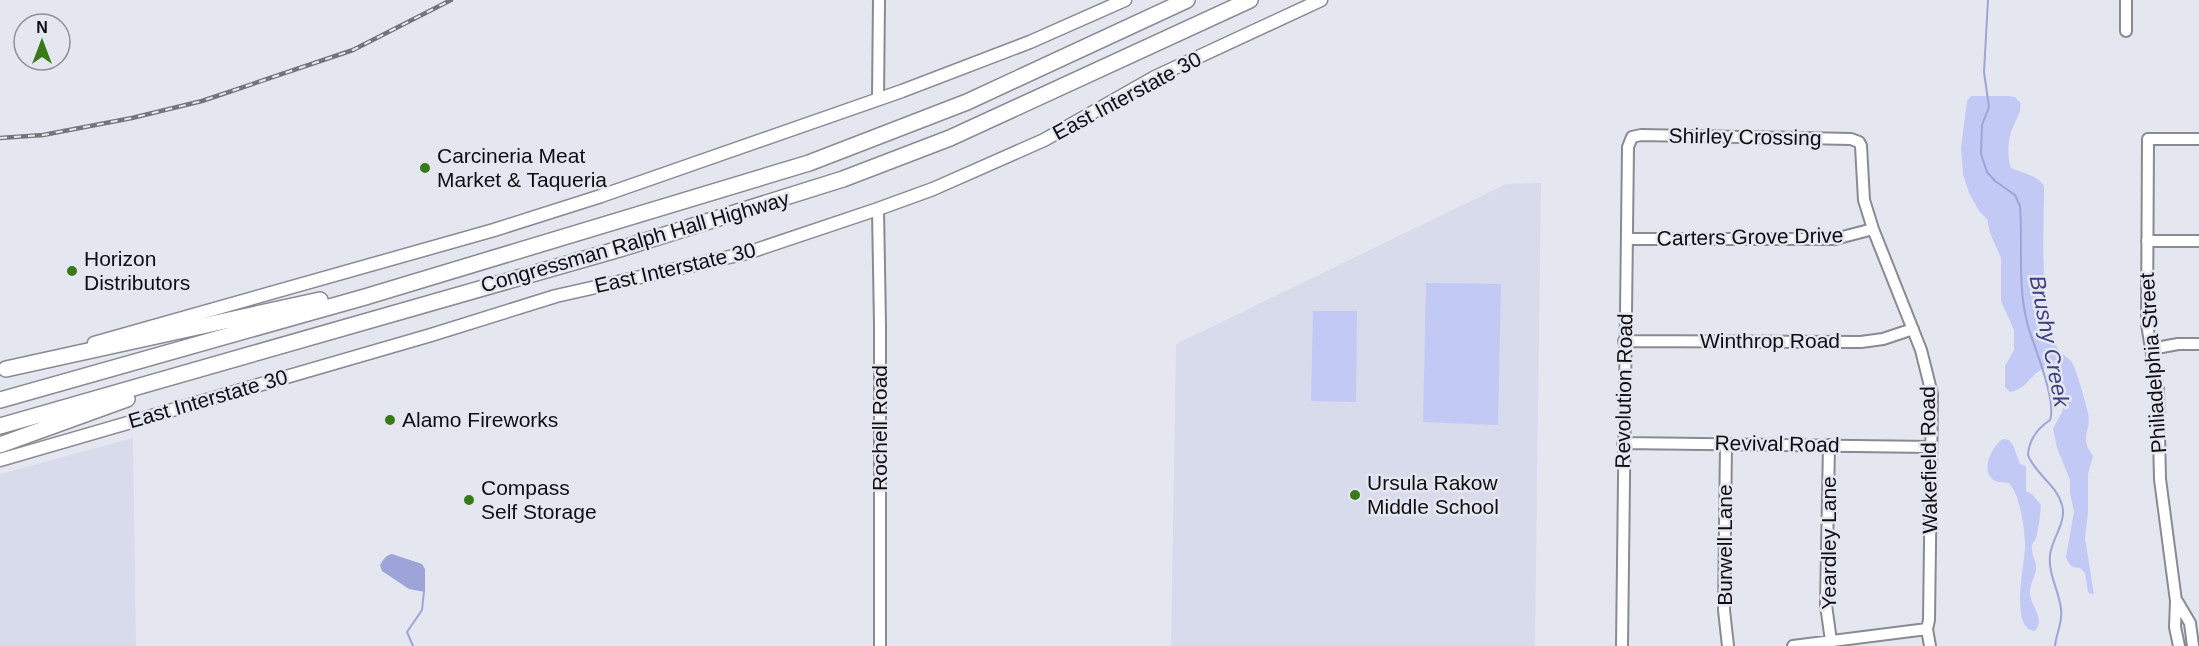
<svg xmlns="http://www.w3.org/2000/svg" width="2199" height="646" font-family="Arial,sans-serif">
	<rect width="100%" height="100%" fill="#e5e7f0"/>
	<path fill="#d8dbeb" d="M1541 183 1535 646H1171L1176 344 1506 184Z
		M133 438 136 646H0V474Z"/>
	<path fill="#c3c9f5" d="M1971 96H2009L2015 97 2020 102C2022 113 2016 119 2012 129 2008 139 2007 158 2011 168 2022 173 2037 175 2044 186 2044 236 2039 297 2056 345 2059 353 2066 356 2071 361 2076 367 2086 404 2088 413 2092 433 2078 435 2093 456L2088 474V512L2085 538 2094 595 2088 592 2085 573 2080 568C2072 568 2069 565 2066 557L2074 512 2070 493V480L2057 448 2053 429 2062 412 2065 399 2064 385 2053 368C2033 365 2029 390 2010 392L2005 387V366L2014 350V330L2001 301V258L1990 233 1987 219 1979 211 1969 193 1963 174 1961 148 1967 101Z
		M1426 283 1501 284 1498 425 1423 422Z
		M1313 311H1357L1356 402 1311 401Z
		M2003 439 2009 440 2013 445 2020 464 2026 466V491L2032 494 2041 505C2040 515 2039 528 2036 538 2034 544 2033 540 2032 546 2031 555 2037 562 2036 569 2035 577 2030 584 2030 592 2030 607 2046 618 2035 631 2009 630 2025 563 2025 546 2025 530 2020 494 2009 483 2003 482 1995 483 1991 478 1981 467 1994 444 2003 439Z"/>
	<path fill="#9ea4d7" d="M392 554 422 564 425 569V592L409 589 382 571 380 565C383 560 386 555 392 554Z"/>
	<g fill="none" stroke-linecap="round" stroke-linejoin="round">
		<path stroke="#9ea4d7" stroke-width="2" d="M1988 0 1984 72 1989 107 1982 125 1981 154 1987 172 1995 181 2015 195 2020 206C2023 247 2017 286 2028 326 2034 347 2057 400 2050 420 2038 428 2029 440 2028 455 2035 474 2057 485 2062 505 2067 522 2052 538 2050 555 2048 575 2059 590 2061 609 2063 622 2056 634 2055 646
			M413 646 407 632 422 610 424 591"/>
		<defs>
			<path id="minor" d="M2126 0V31
				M878 99 879 0
				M878 209 880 325V646
				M1627 239H1835L1873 229
				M2147 241H2199
				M1624 341 1861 342 1883 339 1913 329
				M2151 349 2178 344H2199
				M1623 443 1931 447
				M1726 444 1724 610 1728 646
				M1829 445 1826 605 1831 641
				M2177 601 2190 623 2193 646
				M1622 646 1628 147 1632 137 1641 135 1851 139 1859 142 1861 146 1864 200 1873 229 1921 350 1932 394 1929 620 1927 629 1930 646
				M1793 646 1927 629
				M2179 646 2175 627 2176 601 2160 479 2158 391 2147 324 2148 139H2199"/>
			<path id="major" d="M94 343 494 230 601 196 902 91 1030 42 1125 0
				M0 460 431 335 556 296 747 253 878 209 933 189 1044 140 1155 77 1321 0"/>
			<path id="highway" d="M6 369 320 300
				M0 400 365 297 809 163 967 102 1187 0
				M0 426 623 248 843 179 950 138 1250 0
				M0 445 127 399"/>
		</defs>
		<use href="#minor" stroke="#898a92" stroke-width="14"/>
		<use href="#major" stroke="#898a92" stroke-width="15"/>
		<use href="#highway" stroke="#898a92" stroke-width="18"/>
		<use href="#minor" stroke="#fff" stroke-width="10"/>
		<use href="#major" stroke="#fff" stroke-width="12"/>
		<use href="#highway" stroke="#fff" stroke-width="15"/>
		<defs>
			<path id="rail" d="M0 138 43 135 132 118 202 101 353 50 451 0"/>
		</defs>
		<use href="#rail" stroke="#74757b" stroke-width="4.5"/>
		<use href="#rail" stroke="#e5e7f0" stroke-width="2" stroke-dasharray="7" stroke-linecap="butt"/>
	</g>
	<g fill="#387a19" stroke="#e5e7f0" stroke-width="2">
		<circle cx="425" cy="168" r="6"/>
		<circle cx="72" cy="271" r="6"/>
		<circle cx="390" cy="420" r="6"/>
		<circle cx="1355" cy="495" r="6"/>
		<circle cx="469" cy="500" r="6"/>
	</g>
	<g text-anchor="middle" stroke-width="5" stroke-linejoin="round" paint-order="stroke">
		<g font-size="21" fill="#0d0e11" stroke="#e5e7f0">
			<text transform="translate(1127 96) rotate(-28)" y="7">East Interstate 30</text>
			<text transform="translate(1745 137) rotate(1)" y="7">Shirley Crossing</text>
			<text transform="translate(1750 237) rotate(-1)" y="7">Carters Grove Drive</text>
			<text transform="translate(635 242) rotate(-16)" y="7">Congressman Ralph Hall Highway</text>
			<text transform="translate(675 268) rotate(-13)" y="7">East Interstate 30</text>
			<text x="1770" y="348">Winthrop Road</text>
			<text transform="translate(2153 363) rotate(-94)" y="7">Philiadelphia Street</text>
			<text transform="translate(1624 391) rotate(-89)" y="7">Revolution Road</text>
			<text transform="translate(208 399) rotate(-16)" y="7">East Interstate 30</text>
			<text transform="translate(880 428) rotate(-90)" y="7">Rochell Road</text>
			<text transform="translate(1777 444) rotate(1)" y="7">Revival Road</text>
			<text transform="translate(1929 460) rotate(-91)" y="7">Wakefield Road</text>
			<text transform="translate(1829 543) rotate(-90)" y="7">Yeardley Lane</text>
			<text transform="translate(1725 545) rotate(-90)" y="7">Burwell Lane</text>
		</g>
		<g font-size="21" fill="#0d0e11" stroke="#e5e7f0" text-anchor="start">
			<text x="437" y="163">Carcineria Meat<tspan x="437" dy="24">Market &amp; Taqueria</tspan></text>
			<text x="84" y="266">Horizon<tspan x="84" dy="24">Distributors</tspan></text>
			<text x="402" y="427">Alamo Fireworks</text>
			<text x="1367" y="490">Ursula Rakow<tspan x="1367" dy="24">Middle School</tspan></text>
			<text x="481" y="495">Compass<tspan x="481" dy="24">Self Storage</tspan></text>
		</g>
		<g font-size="22" font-style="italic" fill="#3d3f7f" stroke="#e5e7f0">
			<text transform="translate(2050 341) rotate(79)" y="8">Brushy Creek</text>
		</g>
	</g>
	<g transform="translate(42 42)"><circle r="28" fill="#e5e7f0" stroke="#8f9097" stroke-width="1.5"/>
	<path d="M0-4.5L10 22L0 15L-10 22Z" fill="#387a19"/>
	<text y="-9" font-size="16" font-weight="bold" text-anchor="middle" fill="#0d0e11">N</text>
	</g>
</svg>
